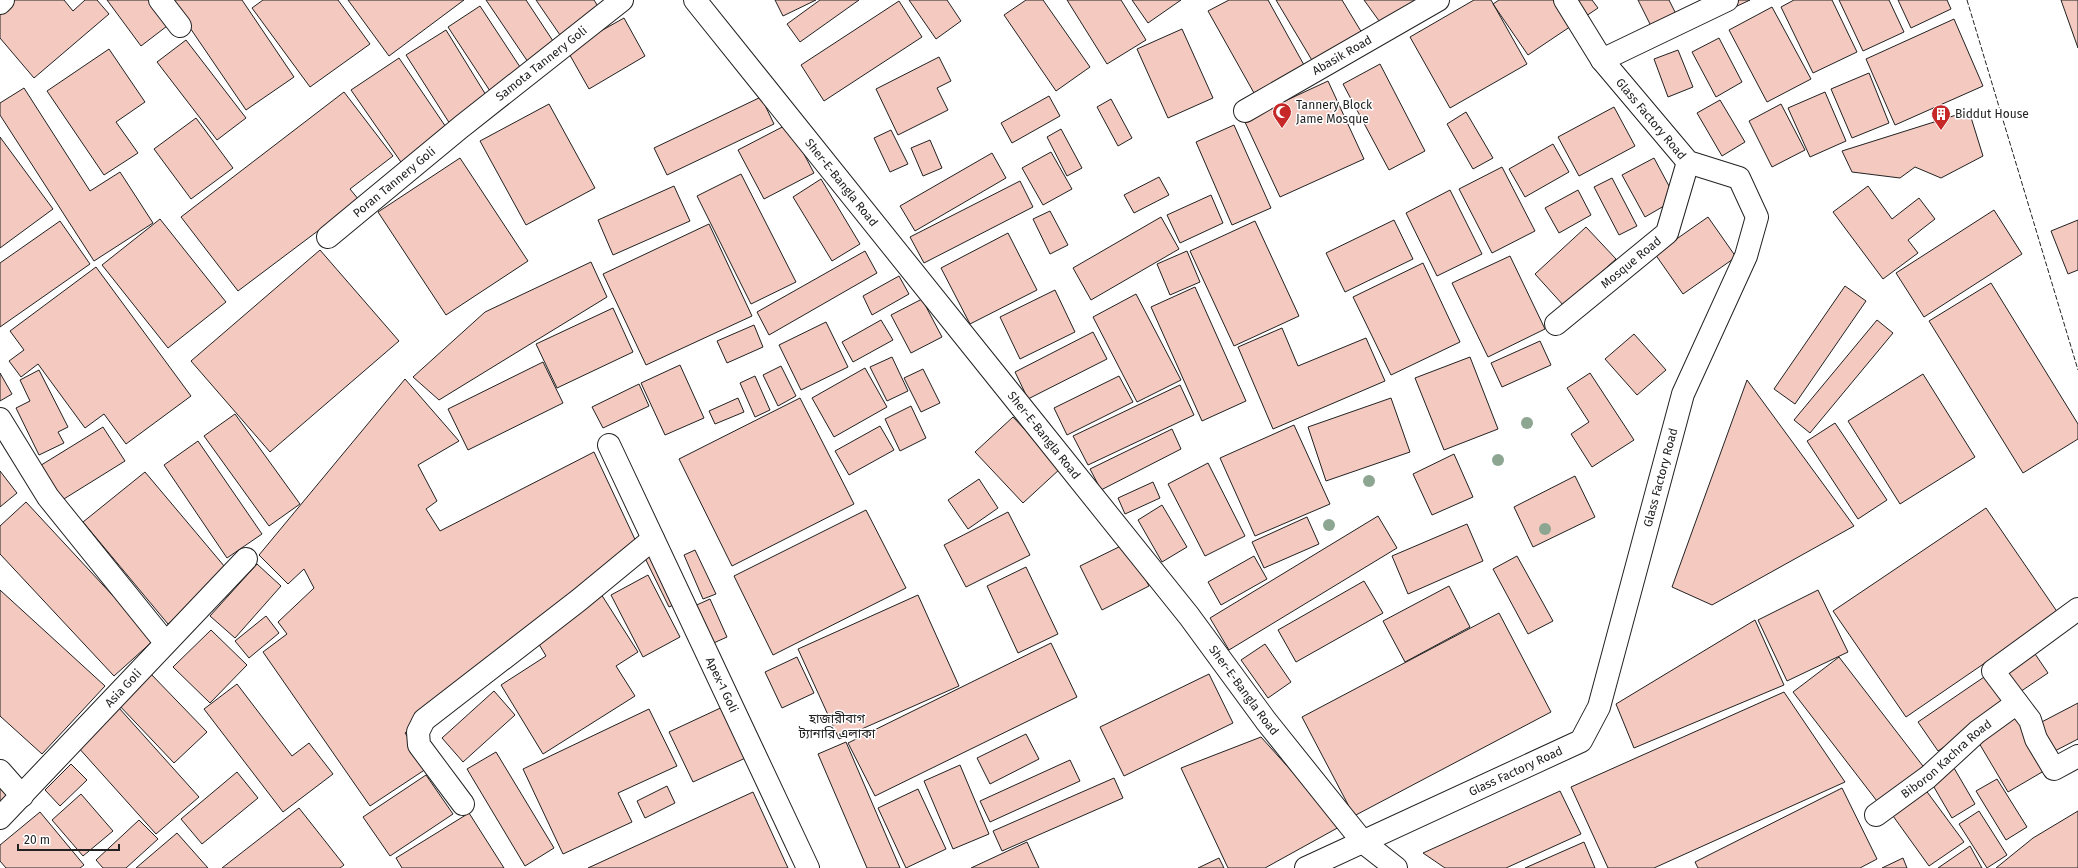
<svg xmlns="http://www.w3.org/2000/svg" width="2078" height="868" font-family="'Fira Sans','Noto Sans Bengali',sans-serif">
	<rect width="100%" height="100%" fill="#fff"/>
	<path fill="#f3c9c0" stroke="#222" d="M9 0H64L73 11 85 0H97L109 14 34 78 0 38V8Z
		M107 0H153L171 23 141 46Z
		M171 0H242L294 77 246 110Z
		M263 0H338L370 44 310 87 252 8Z
		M348 0H464L389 56Z
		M486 0H526L555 44 528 62Z
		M536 0H594L599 8 560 35Z
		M775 0H816L783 16Z
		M820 0H859L800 42 787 24Z
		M909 0H947L961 21 936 39Z
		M1026 0H1043L1090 67 1056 91 1004 15Z
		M1067 0H1121L1146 40 1107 64Z
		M1132 0H1181L1148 23Z
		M1229 0H1268L1304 65 1254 93 1208 11Z
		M1276 0H1342L1362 33 1313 62Z
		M1364 0H1417L1382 25Z
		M1474 0H1491L1527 64 1450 108 1410 37Z
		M1499 0H1592L1598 8 1528 55 1493 4Z
		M1638 0H1669L1684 30 1659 42Z
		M1729 0H1750L1733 8Z
		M1794 0H1832L1857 52 1813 73 1781 7Z
		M1839 0H1889L1904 32 1863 51Z
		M1898 0H1947L1951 9 1911 28Z
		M2061 0H2078V48Z
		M899 1 922 37 824 101 801 65Z
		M480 6 522 70 490 91 448 27Z
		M1772 7 1811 79 1767 102 1729 30Z
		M624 18 645 56 589 89 567 50Z
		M1954 19 1983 86 1895 125 1866 59Z
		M1182 29 1213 98 1168 118 1137 49Z
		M446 30 489 100 450 124 406 55Z
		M1719 38 1742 82 1716 97 1692 52Z
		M186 40 246 118 217 140 157 62Z
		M109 49 145 102 116 122 138 153 104 175 47 91Z
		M1678 50 1693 87 1668 97 1654 59Z
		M939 57 951 81 937 88 948 110 898 135 876 89Z
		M399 58 450 133 403 165 351 90Z
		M1380 64 1425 151 1389 170 1343 84Z
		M1869 73 1889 123 1852 138 1831 89Z
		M1328 81 1364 159 1280 197 1244 120Z
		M24 88 90 191 120 172 153 223 94 261 0 115V103Z
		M344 92 393 156 350 189 359 200 238 291 181 217Z
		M1825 92 1846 141 1810 157 1788 108Z
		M1049 96 1060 116 1012 143 1001 123Z
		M761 97 774 124 667 175 654 148Z
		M1111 99 1132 138 1118 146 1097 107Z
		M1720 100 1745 142 1722 156 1697 113Z
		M549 104 595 188 526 225 480 141Z
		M1781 104 1805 150 1772 167 1749 121Z
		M1614 107 1635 146 1579 176 1558 137Z
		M1969 111 1983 156 1941 178 1915 167 1900 178 1852 172 1842 151Z
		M1466 112 1493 158 1473 169 1447 124Z
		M196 118 233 168 191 199 154 149Z
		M788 124 814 173 764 199 738 150Z
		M1234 125 1271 208 1232 225 1196 142Z
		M1061 129 1082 168 1067 176 1047 137Z
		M891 130 908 164 890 172 874 138Z
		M0 137 53 209 0 248Z
		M930 140 942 168 923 176 911 148Z
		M1553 144 1569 172 1525 197 1509 169Z
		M1051 152 1072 189 1043 205 1022 168Z
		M992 153 1006 178 915 231 900 206Z
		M460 158 528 261 446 315 378 212Z
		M1654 158 1676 199 1645 217 1622 175Z
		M1502 167 1535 231 1492 253 1459 189Z
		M741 174 796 282 751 304 697 196Z
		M1159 177 1169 195 1134 213 1124 195Z
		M1612 178 1637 226 1619 235 1594 187Z
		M821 179 860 244 832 261 793 197Z
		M1020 181 1033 207 924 263 910 237Z
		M674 186 690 221 613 255 598 220Z
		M1868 186 1892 219 1919 198 1935 219 1908 240 1918 253 1883 279 1833 212Z
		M1450 190 1482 254 1437 276 1406 213Z
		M1578 190 1591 215 1559 233 1545 208Z
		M1211 195 1223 223 1180 243 1167 215Z
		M1994 210 2022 254 1924 317 1896 273Z
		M1050 211 1068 245 1050 254 1033 219Z
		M1161 217 1179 249 1091 300 1073 268Z
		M1708 217 1736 257 1683 294 1655 254Z
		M160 219 226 302 168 348 102 265Z
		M1394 220 1413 259 1345 292 1326 253Z
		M2078 220V270L2068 274 2051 231Z
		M60 221 90 264 0 327V263Z
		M1255 221 1299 316 1234 346 1190 251Z
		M709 224 752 316 646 365 603 274Z
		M1586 227 1616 259 1564 306 1535 274Z
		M1008 233 1037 290 970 324 941 268Z
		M320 250 399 341 270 452 191 361Z
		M865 251 877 273 769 335 757 312Z
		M1187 251 1200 282 1170 295 1157 264Z
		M1510 256 1545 329 1488 357 1452 283Z
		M591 262 607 297 439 400 413 377 485 312Z
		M1423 263 1460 342 1391 375 1353 297Z
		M96 267 191 396 126 444 104 414 85 428 38 364 21 377 9 361 24 350 10 331Z
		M899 276 909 294 872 315 863 296Z
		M1991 283 2078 424V439L2023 473 1929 321Z
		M1845 286 1866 301 1795 404 1774 389Z
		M1195 287 1246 401 1202 421 1151 307Z
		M1055 290 1075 332 1020 359 1000 317Z
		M1136 294 1181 380 1137 402 1093 317Z
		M922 299 942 337 911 353 891 315Z
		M613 308 633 352 557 388 536 344Z
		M881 320 893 340 853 362 842 342Z
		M1877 320 1893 333 1810 433 1794 420Z
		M826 322 848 367 801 390 779 345Z
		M754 325 763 347 727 363 717 341Z
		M1282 328 1298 366 1366 338 1385 381 1273 429 1238 347Z
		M1093 332 1107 359 1028 399 1015 372Z
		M1634 334 1666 370 1637 395 1605 359Z
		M1540 341 1551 365 1502 387 1491 363Z
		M892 357 908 391 887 401 870 367Z
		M1470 357 1498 429 1444 450 1415 378Z
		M543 362 563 403 468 450 448 409Z
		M680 365 704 418 665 435 641 383Z
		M781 366 796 396 778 406 763 375Z
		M865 368 887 407 834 437 812 398Z
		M923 369 940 403 921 412 904 378Z
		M39 370 68 427 58 432 64 443 39 455 16 408 30 401 20 380Z
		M0 373 12 394 0 401Z
		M1590 373 1634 440 1592 467 1571 434 1589 422 1567 388Z
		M1923 374 1975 457 1900 504 1848 421Z
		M755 376 770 410 755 417 740 383Z
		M1119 376 1133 402 1067 435 1054 408Z
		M405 379 459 441 418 465 437 501 426 509 440 531 594 452 639 548 405 733 429 767 370 806 263 652 287 634 278 622 314 588 304 569 288 584 259 555Z
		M1747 380 1854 526 1712 605 1672 587Z
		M639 384 649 406 603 428 592 407Z
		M1180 385 1194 415 1088 465 1073 436Z
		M738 398 744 412 715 424 709 411Z
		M800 398 854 504 732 566 679 459Z
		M1391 398 1410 452 1326 481 1308 427Z
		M911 406 926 438 900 451 885 419Z
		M235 414 300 504 269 526 204 436Z
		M1013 417 1061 468 1023 503 975 452Z
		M1835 423 1887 500 1858 519 1807 441Z
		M1294 425 1330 504 1255 536 1220 458Z
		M880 426 894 450 849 475 835 451Z
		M103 427 125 461 59 502 38 467Z
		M1172 429 1181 449 1101 490 1090 469Z
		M198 441 262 534 227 558 164 465Z
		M1454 454 1473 497 1432 515 1413 474Z
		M1208 463 1245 536 1205 556 1168 484Z
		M0 471 17 493 0 507Z
		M145 472 230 573 168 624 83 522Z
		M1575 476 1595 517 1533 547 1514 507Z
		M979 479 998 508 968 529 948 500Z
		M1153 482 1160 498 1125 514 1118 498Z
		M26 502 154 640 114 676 0 554V526Z
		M1162 505 1187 547 1162 562 1138 520Z
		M1986 508 2058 613 1906 717 1833 611Z
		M866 510 906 588 773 655 734 576Z
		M1008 512 1030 555 966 587 944 545Z
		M1378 516 1397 548 1229 650 1210 618Z
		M1307 517 1319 544 1264 568 1252 542Z
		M1467 524 1483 561 1408 594 1392 556Z
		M662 543 689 598 669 607 642 552Z
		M1127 543 1149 586 1102 610 1080 566Z
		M695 550 716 594 703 599 684 555Z
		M1254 556 1267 579 1221 605 1208 582Z
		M1517 556 1553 621 1528 634 1493 569Z
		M257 564 281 586 235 638 210 616Z
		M1026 567 1058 634 1018 653 987 586Z
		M648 575 680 637 643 657 611 595Z
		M1364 581 1383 613 1296 662 1278 630Z
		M1449 586 1470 627 1405 662 1383 621Z
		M0 590 105 686 42 754 0 716Z
		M1818 590 1848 652 1787 681 1758 620Z
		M601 594 638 652 616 666 635 696 543 754 501 685 546 656 534 636Z
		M918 595 959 686 839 739 798 649Z
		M710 599 727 637 698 650 681 612Z
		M1499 613 1551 712 1354 816 1302 717Z
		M266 616 279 633 249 658 235 641Z
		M1755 620 1784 685 1634 748 1616 704Z
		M211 630 247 665 210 703 173 667Z
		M1051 643 1077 697 875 796 848 743Z
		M1265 644 1291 682 1268 698 1241 660Z
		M2031 648 2048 673 2014 696 1997 672Z
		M797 657 814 693 782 708 765 672Z
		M1839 657 1926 770 1880 805 1793 692Z
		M149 672 207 732 174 763 117 703Z
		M1209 674 1233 723 1124 776 1100 727Z
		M1987 675 2007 705 1938 751 1918 722Z
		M237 684 292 756 309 743 333 774 283 812 204 709Z
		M494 691 515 715 463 762 442 738Z
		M1784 692 1845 782 1654 868H1608L1571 787Z
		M2078 703V739L2049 754 2034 726Z
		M729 704 752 755 693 782 669 732Z
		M119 708 199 797 156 834 77 746Z
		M649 709 677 766 618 793 632 822 563 854 523 769Z
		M2016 714 2049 768 2008 792 1976 738Z
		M1026 734 1039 759 990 784 977 758Z
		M1261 737 1341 826 1265 868H1228L1181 768Z
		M846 742 900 868H867L818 754Z
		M496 752 554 848 525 866 467 769Z
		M1070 760 1080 781 990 822 980 801Z
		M71 764 87 780 60 806 45 790Z
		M960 765 989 834 953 849 924 781Z
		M1954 768 1975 804 1952 818 1931 782Z
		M237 772 258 798 202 844 181 819Z
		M426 775 453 814 390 856 363 817Z
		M0 776 15 795 0 807Z
		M1114 778 1123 798 1002 851 993 831Z
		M1997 779 2027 827 2006 840 1976 791Z
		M1922 785 1964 842 1929 866 1888 809Z
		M667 786 675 803 645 818 637 801Z
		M1842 788 1877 859 1860 868H1698L1695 862Z
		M918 789 946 849 906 868 878 808Z
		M1560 791 1581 834 1506 868H1445L1423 853Z
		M753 792 788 868H588Z
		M81 794 113 831 83 856 52 820Z
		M299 808 344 865 340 868H222Z
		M1979 811 2007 855 1987 868 1959 824Z
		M2078 811V868H1996L2033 838Z
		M40 812 84 865 80 868H6L0 861V845Z
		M469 813 504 868H402L396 858Z
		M139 820 158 839 126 868H103L96 860Z
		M177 833 208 868H136Z
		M1027 842 1039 868H971Z
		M1584 842 1595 868H1525Z
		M1970 846 1982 868H1938Z
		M1219 858 1224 868H1198Z
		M1903 858 1907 868H1882Z"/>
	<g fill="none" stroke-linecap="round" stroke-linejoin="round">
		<defs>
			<g id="street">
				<path d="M160 0 180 26"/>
				<path d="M0 3 3 0"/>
				<path d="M1602 60 1727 0"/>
				<path id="s1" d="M1245 111 1438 0"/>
				<path id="s2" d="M328 237 461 127 622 0"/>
				<path id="s3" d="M1556 324 1667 233 1688 162"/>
				<path d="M0 419 48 497 165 642"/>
				<path id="s4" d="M609 445 808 868"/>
				<path d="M2078 609 1993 671 2030 720 2036 739 2054 769 2078 756"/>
				<path d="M0 771 22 796"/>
				<path d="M463 804 419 745 418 732 424 720 579 600 653 539"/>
				<path id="s5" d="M1876 815 1928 777 1977 732 2017 703"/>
				<path id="s6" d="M0 818 246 559"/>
				<path id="s7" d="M1306 868 1581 741 1599 707 1683 394 1746 256 1757 217 1739 178 1688 162 1602 60 1565 0"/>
			</g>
			<g id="secondary">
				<path id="s8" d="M695 0 1189 616 1266 721 1363 842 1396 868"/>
			</g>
		</defs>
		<use href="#street" stroke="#222" stroke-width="24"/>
		<use href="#secondary" stroke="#222" stroke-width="24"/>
		<use href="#street" stroke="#fff" stroke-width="22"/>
		<use href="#secondary" stroke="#fff" stroke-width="22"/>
		<path stroke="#222" stroke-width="1" stroke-dasharray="5 2" stroke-linecap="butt" d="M1967 0 2078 370"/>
	</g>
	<g fill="#8da692">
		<circle cx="1527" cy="423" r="6"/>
		<circle cx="1498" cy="460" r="6"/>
		<circle cx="1369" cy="481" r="6"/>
		<circle cx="1329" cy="525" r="6"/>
		<circle cx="1545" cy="529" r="6"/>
	</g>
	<defs>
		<symbol id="mosque-pin" viewBox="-11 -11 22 30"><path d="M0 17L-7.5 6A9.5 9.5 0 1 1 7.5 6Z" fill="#c62828" stroke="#fff"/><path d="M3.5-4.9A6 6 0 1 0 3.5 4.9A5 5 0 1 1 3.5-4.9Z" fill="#fff"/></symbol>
		<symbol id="building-pin" viewBox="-11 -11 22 30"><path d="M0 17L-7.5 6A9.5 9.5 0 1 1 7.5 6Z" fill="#c62828" stroke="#fff"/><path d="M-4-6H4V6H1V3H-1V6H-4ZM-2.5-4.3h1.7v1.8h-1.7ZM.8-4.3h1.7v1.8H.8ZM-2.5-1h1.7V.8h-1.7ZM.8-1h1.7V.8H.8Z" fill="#fff"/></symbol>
	</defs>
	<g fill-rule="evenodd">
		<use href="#mosque-pin" x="1271" y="101" width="22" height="30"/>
		<use href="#building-pin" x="1930" y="103" width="22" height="30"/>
	</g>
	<g text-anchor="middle" stroke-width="3" stroke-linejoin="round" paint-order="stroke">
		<g font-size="12" fill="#222" stroke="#fff">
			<text dy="4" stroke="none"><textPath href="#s1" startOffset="112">Abasik Road</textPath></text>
			<text dy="4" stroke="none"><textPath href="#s2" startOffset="275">Samota Tannery Goli</textPath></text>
			<text transform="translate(1651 119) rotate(50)" y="4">Glass Factory Road</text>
			<text dy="4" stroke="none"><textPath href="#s2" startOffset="86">Poran Tannery Goli</textPath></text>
			<text dy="4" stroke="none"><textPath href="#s8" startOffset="234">Sher-E-Bangla Road</textPath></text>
			<text dy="4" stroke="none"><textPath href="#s3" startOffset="97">Mosque Road</textPath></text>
			<text dy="4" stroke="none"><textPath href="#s8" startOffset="558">Sher-E-Bangla Road</textPath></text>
			<text dy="4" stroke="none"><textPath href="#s7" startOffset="579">Glass Factory Road</textPath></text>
			<text dy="4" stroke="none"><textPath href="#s4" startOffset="265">Apex-1 Goli</textPath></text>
			<text dy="4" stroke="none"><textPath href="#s6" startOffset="179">Asia Goli</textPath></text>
			<text dy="4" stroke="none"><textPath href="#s8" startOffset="882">Sher-E-Bangla Road</textPath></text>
			<text dy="4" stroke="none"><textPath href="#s5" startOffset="90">Biboron Kachra Road</textPath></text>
			<text dy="4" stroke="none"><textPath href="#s7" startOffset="231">Glass Factory Road</textPath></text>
		</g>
		<g font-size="12" fill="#222" stroke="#fff" text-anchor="start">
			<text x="1296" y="109">Tannery Block<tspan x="1296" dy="14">Jame Mosque</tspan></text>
			<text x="1955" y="118">Biddut House</text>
		</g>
		<g font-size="13" fill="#222" stroke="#fff">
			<text x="837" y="723">হাজারীবাগ<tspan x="837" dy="15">ট্যানারি এলাকা</tspan></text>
		</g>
	</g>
	<path d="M18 844v6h101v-6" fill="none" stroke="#222222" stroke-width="2"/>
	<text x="24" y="844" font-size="12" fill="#222222" stroke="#ffffff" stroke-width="3" paint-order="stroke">20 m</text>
</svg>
